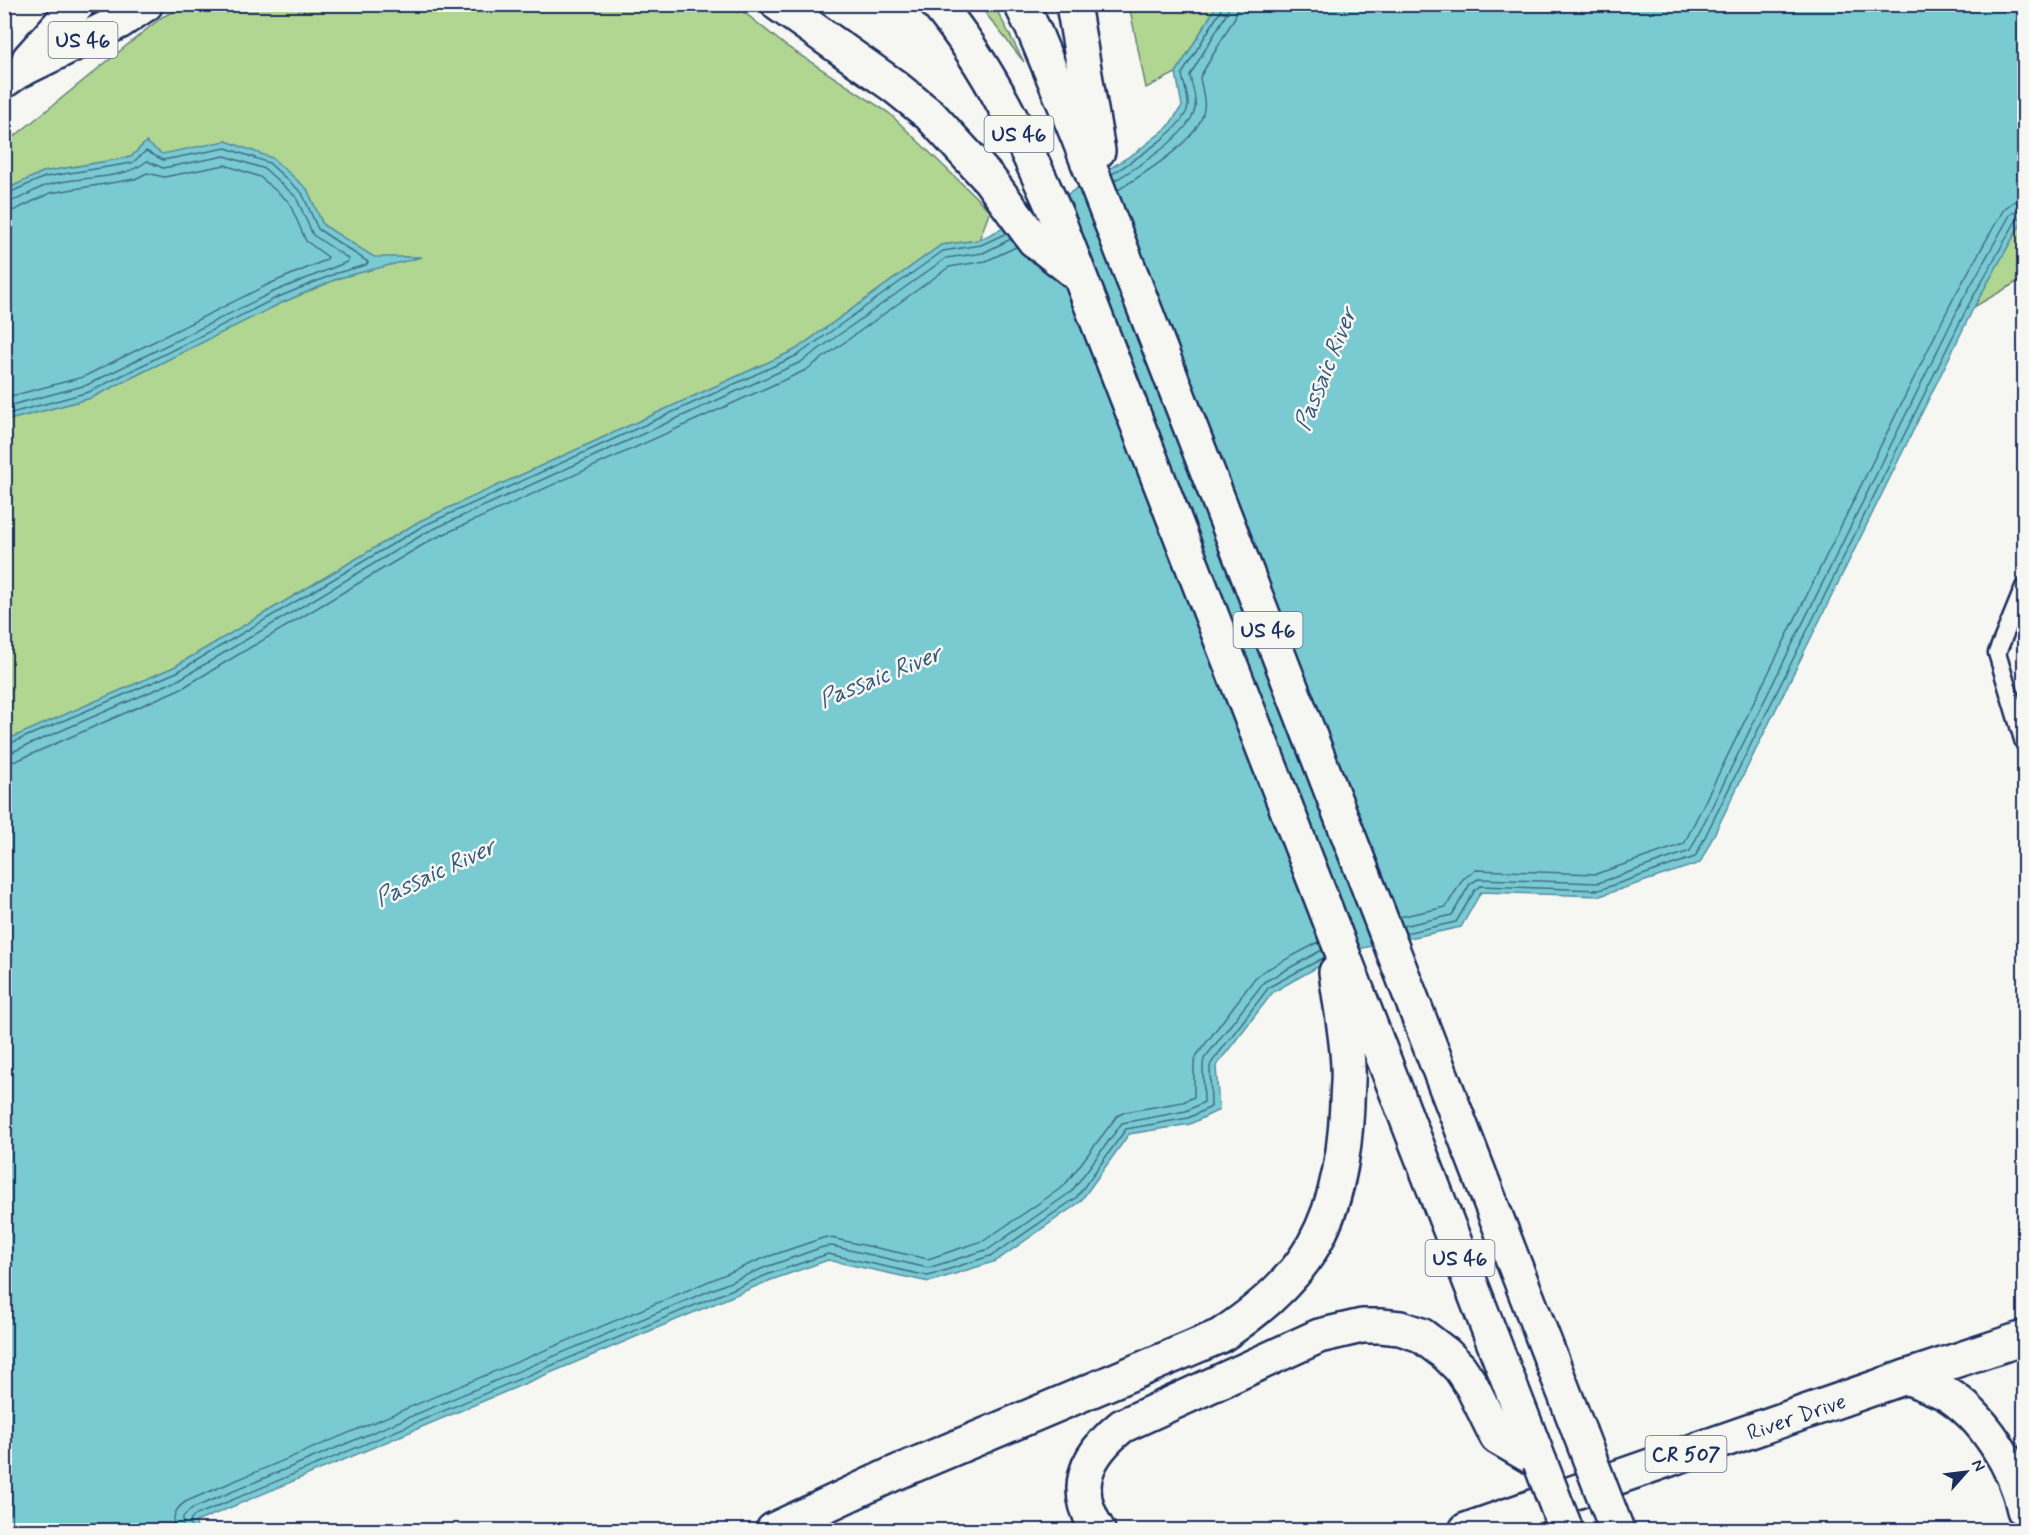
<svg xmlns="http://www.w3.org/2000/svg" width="2029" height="1535" font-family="Mynerve,sans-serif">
	<rect width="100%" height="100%" fill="#f6f6f2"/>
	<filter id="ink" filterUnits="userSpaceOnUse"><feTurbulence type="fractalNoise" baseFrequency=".0167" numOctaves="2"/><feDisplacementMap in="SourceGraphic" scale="12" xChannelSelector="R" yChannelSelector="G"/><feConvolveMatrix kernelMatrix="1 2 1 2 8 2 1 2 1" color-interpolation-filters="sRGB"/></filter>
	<g filter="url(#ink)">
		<path fill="#b1d692" stroke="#668278" stroke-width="1.5" d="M190 4 735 5 786 46 889 113 990 211 979 240 941 245 795 350 420 521 174 667 5 741V421L91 398 279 304 339 278 418 257 374 258 323 225 307 189 226 141 162 155 146 142 131 157 43 172 5 190V144L162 17Z
			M979 5H994L1024 62Z
			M1129 5V4L1217 5 1176 73 1146 88Z
			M2024 218V278L1974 307Z"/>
		<path fill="#7acbd1" stroke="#548da3" stroke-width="1.5" d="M1217 5H2024V218L1974 307 1700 863 1600 896 1481 892 1461 927 1344 952 1273 992 1216 1066 1219 1110 1190 1124 1129 1134 1080 1202 996 1261 929 1282 828 1260 771 1280 196 1522 197 1530H5L4 741 174 667 420 521 795 350 941 245 979 240 1050 205 1135 153 1168 127 1182 106 1176 73Z
			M226 141 272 158 307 189 323 225 374 257H422L339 278 279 304 91 398 5 421V190L43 172 131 157 146 142 162 154Z"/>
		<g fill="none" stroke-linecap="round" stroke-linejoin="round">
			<path stroke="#416d8c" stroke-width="1.5" d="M1112 174C1131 162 1185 129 1188 106 1189 97 1183 83 1182 74L1221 10V4
				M1114 181C1136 168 1192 134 1195 107 1197 97 1191 85 1190 75L1227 13 1229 4
				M1118 190C1143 174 1200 141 1204 109 1206 99 1201 87 1200 77L1235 17 1238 4
				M4 195 45 177 132 163 146 151 163 160 226 148 269 163 302 193 318 229 368 262 366 265 337 273 276 298 89 392 4 415
				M4 202C20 202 33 189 48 185 79 175 121 182 147 161L163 168 225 156 265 169 296 197 313 235 349 259 347 262 273 292 87 385 4 407
				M4 211 15 210 50 193 135 179 147 173 164 177 225 165 260 177 289 202 306 241 328 257 326 260 269 284 83 377 4 398
				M4 746 177 672 423 526 798 355 943 251 981 245 1007 233
				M4 754 12 752 180 679 427 532 801 362 946 258 983 253 1011 239
				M4 763 16 761 184 687 431 540 806 370 949 267 986 261 1016 247
				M1399 917 1446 907 1463 879 1476 870 1596 874 1684 844 1954 297 2004 209 2013 202 2024 199
				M1403 926 1452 915 1470 884 1478 879 1598 883 1690 851 1962 301 2010 215 2017 210 2024 208
				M1405 933 1456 922 1475 890 1480 886 1599 890 1695 857 1969 304 2017 219 2024 216
				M174 1530C172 1517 175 1508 187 1501L764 1258 826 1237 928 1259 985 1240 1064 1186 1117 1116 1125 1112 1183 1102 1194 1097V1064L1197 1055 1255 978 1262 972 1319 942
				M183 1530V1517L191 1509 766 1267 823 1247 832 1246 928 1268 989 1249 1071 1192 1122 1123 1186 1111 1204 1102 1203 1066 1204 1059 1264 982 1322 950
				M191 1530 190 1521 194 1516 769 1274 828 1254 928 1276 993 1255 1076 1198 1126 1129 1188 1118 1211 1107 1210 1066 1212 1062 1269 987 1325 957"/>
			<defs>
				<path id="lane" d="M2024 587 1997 653 2024 743"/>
				<path id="primary" d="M1466 1530 1906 1377 2024 1338"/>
				<path id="highway" d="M778 4 894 86 930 115 989 179 1034 240 1080 276
					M937 4C990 67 1024 142 1057 217L1540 1462
					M1021 4 1035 33 1078 137 1579 1431
					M1073 4 1098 151
					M29 59 78 4
					M4 81 17 72 119 22 146 4
					M1906 1377C1919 1382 1933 1387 1945 1393 1983 1415 2016 1468 2024 1510
					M773 1530 893 1474 1220 1336C1252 1315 1282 1291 1304 1260 1336 1215 1345 1157 1347 1104 1347 1092 1349 1079 1348 1067 1347 1036 1340 1004 1336 972
					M1098 1530C1071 1488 1085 1456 1122 1426L1319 1336 1362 1326H1381L1400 1328 1421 1335 1446 1354 1460 1368 1472 1386 1497 1437 1540 1462
					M1473 1530 1478 1527"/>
			</defs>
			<use href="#lane" stroke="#1b2f5e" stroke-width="21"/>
			<use href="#primary" stroke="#1b2f5e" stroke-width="38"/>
			<use href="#highway" stroke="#1b2f5e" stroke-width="38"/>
			<use href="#lane" stroke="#f6f6f2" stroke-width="16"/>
			<use href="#primary" stroke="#f6f6f2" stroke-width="33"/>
			<use href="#highway" stroke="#f6f6f2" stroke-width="33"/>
			<defs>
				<path id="highway-bridge" d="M1579 1431 1617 1530
					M1540 1462 1566 1530"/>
			</defs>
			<use href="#highway-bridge" stroke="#1b2f5e" stroke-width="38" stroke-linecap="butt"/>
			<use href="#highway-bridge" stroke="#f6f6f2" stroke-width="33"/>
		</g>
	</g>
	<g text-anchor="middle" stroke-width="5" stroke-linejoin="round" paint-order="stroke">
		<g fill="#f6f6f2" stroke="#5d6b8a" stroke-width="1.5">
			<rect x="48.5" y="22" width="69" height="36" rx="4.5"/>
			<rect x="984.5" y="116" width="69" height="36" rx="4.5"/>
			<rect x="1233.5" y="612" width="69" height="36" rx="4.5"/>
			<rect x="1425.5" y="1240" width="69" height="36" rx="4.5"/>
			<rect x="1645.5" y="1436" width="81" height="36" rx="4.5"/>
		</g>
		<g font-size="21" font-weight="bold" fill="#1b2f5e">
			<text x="83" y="47">US 46</text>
			<text x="1019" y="141">US 46</text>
			<text x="1268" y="637">US 46</text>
			<text x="1460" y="1265">US 46</text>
			<text x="1686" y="1461">CR 507</text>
		</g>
		<g font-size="22" fill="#1b2f5e" stroke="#f6f6f2">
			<text transform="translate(1796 1416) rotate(-19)" y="8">River Drive</text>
		</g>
		<g font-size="24" font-style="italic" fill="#33567b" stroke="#f6f6f2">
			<text transform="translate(1325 369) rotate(-68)" y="8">Passaic River</text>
			<text transform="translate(880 676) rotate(-22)" y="8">Passaic River</text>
			<text transform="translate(435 872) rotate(-25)" y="8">Passaic River</text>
		</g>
	</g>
	<rect width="2029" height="1535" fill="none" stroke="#f6f6f2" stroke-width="24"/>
	<rect x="12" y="12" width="2005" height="1511" fill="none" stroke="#1b2f5e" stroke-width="2" filter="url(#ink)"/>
	<g transform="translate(1966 1472) rotate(62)" stroke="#f6f6f2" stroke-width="4.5" paint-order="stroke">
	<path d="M0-4.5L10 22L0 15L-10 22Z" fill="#1b2f5e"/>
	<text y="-9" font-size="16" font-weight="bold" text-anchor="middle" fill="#1b2f5e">N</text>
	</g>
</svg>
